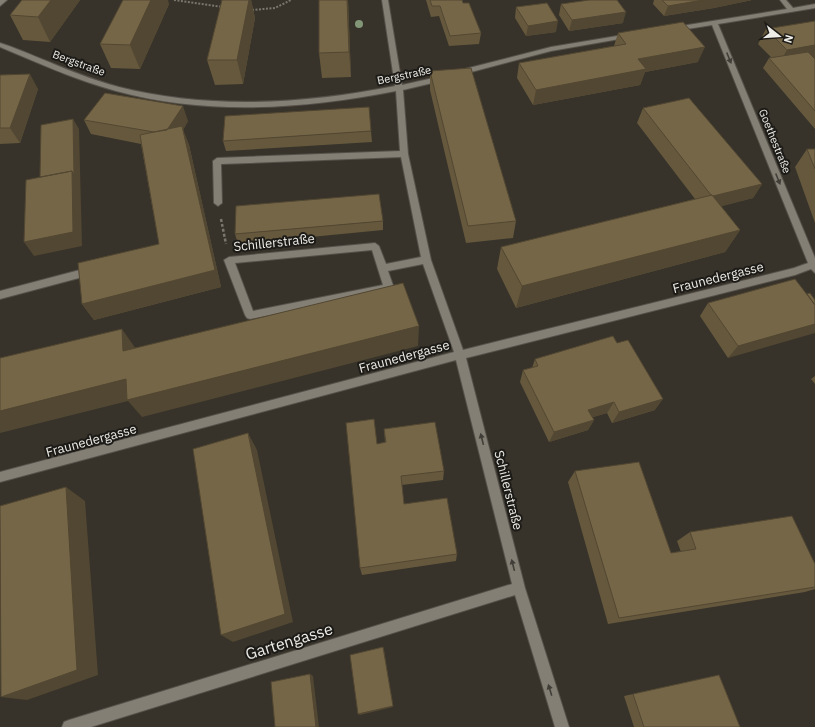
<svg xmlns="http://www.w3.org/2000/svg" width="815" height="727" font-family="'IBM Plex Sans',sans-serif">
	<rect width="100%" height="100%" fill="#37332a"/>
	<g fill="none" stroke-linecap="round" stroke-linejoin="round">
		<defs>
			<path id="minor" d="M0 0H7L0 6Z
				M382 0H388L402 85 442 76 446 78 445 80 403 90 408 154 431 260 463 350 794 268 808 263 712 25 675 31 672 29 675 27 787 9 780 0H786L793 8 815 4V8L718 24 815 258V273L811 269 795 275 466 358 525 588 569 727H555L515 595 91 727H62L64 722 69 720 512 584 456 360 0 482V472L454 352 423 264 388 271 394 288 389 292 250 319 247 318 245 315 224 260 229 257 375 243 379 246 386 264 421 257 401 157 221 164 222 203 218 206 214 203 213 161 217 158 400 151 396 91C304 109 208 116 116 91 76 80 38 63 0 47V43C13 47 27 53 39 58 66 69 92 80 119 87 210 110 304 104 395 86ZM372 250 383 285 253 311 235 263Z
				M629 34 632 36 631 37 551 51 460 75 456 73 457 71 551 47Z
				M91 267 94 268 96 271 94 274 0 299V291Z"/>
		</defs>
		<use href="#minor" stroke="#55514a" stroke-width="2"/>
		<path stroke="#7a766e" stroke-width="2" stroke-dasharray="2 1.5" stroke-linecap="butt" d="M174 0 223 7
			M252 10 275 8 291 0"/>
		<path stroke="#7a766e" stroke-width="2.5" stroke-dasharray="3 2" stroke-linecap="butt" d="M221 219 226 244"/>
		<use href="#minor" fill="#847f75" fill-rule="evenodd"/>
	</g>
	<circle fill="#839778" cx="359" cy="24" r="4"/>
	<path fill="#65583d" d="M22 0H80L50 42 23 40 10 15Z
		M222 0H251L255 18 243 84 215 85 207 60Z
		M319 0H348L351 77 322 78 319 53Z
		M426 0H462L463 3 481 33 479 44 449 46 439 16 431 17Z
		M654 0H752L714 8 664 16 653 4Z
		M169 4 140 69 111 68 100 44Z
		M561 4 623 23 569 31 559 15Z
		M516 7 556 32 526 36 515 18Z
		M766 29 815 59V129L763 68 769 58 771 57 758 44Z
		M618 33 698 62 645 72 640 85 533 105 517 78 519 63 614 46Z
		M430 71 516 221 513 238 466 243 430 90Z
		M0 75 38 89 20 143 0 144Z
		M643 108 762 184 753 198 721 206 740 230 725 252 516 308 497 269 501 247 695 199 637 123Z
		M84 120 188 121 183 130 189 145 221 287 94 320 82 304 159 244 141 144 91 134Z
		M371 131 372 142 226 151 223 141Z
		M807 149H815V223L795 167Z
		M383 221V230L238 244 235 234Z
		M807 294 728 358 700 316 708 303Z
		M535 359 655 410 612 423 607 413 593 417 594 420 588 430 549 442 520 382 523 370 532 368Z
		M815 376V384L811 379Z
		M384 429 444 471 443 480 402 485 404 504 457 554 456 561 362 575 360 568 377 444 385 442Z
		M575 471 671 553 681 552 677 541 690 532 815 564V589L805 592 608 624 568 482Z
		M719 675 740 727H634L624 696Z"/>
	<path fill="#524732" d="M51 0H80L50 42 38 17Z
		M151 0H168L169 4 140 69 130 45Z
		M249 0H251L255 18 243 84 237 60Z
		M347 0H348L351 77 349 52Z
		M703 0H752L714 8 664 16 668 6Z
		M626 12 623 23 569 31 572 20Z
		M558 21 556 32 526 36 528 26Z
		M815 45V59L778 65 787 50Z
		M705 47 698 62 645 72 640 85 533 105 536 90 638 59Z
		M30 74 38 89 20 143 10 128Z
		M183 106 188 121 183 130 189 145 221 287 94 320 82 304 215 270 164 134Z
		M73 119 79 129 82 246 34 256 24 242Z
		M762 184 753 198 704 211 712 196Z
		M740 230 725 252 516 308 522 286Z
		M815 324V333L728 358 738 346Z
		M419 326 418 346 142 417 128 401 0 433V411L126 379Z
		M122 329 136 349 123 351Z
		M663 399 655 410 612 423 619 412Z
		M614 402 607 413 583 420 588 410Z
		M594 420 588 430 549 442 554 432Z
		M248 433 257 450 293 622 233 642 221 635Z
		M66 487 85 501 98 675 27 700 1 697Z
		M384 650 393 707 360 715 358 714Z
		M310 674 313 676 319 727H316Z"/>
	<path fill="#756647" stroke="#524732" d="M22 0H51L38 17 10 15Z
		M123 0H151L130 45 100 44Z
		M222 0H249L237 60H207Z
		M319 0H347L349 52 319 53Z
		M430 0H462L463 3H469L481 33 450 36 440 6H432Z
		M589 0H617L626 12 572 20 561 4Z
		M662 0H703L668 6Z
		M547 3 558 21 528 26 516 7Z
		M815 21V45L787 50 766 29Z
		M683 22 705 47 638 59 646 69 536 90 519 63 626 44 618 33Z
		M808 52 815 59V111L769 58Z
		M471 68 516 221 468 226 430 71Z
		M30 74 10 128H0V75Z
		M105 93 183 106 167 130 154 132 84 120Z
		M689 98 762 184 713 196 712 195H711L643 108Z
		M369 107 371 131 223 141 225 116Z
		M73 119 74 175 72 171 40 177 41 125Z
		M182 126 215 270 82 304 78 263 159 244 140 135Z
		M807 149H815V169Z
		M72 171 73 232 24 242 26 180Z
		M379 194 383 221 235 234 236 206Z
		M712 195 740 230 522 286 501 247Z
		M795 279 815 305V324L738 346 708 303Z
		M403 283 419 326 127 400 126 379 0 411V358L122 329 123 351Z
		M810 293 815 300V305L807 294Z
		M613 336 617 343 628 340 663 399 619 412 614 402 588 410 594 420 554 432 523 370 538 366 535 359Z
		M374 419 377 444 386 442 384 429 435 422 444 471 401 476 404 504 447 498 457 554 360 568 346 423Z
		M248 433 285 614 221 635 193 449Z
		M639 462 671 553 696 549 690 532 792 516 815 564V587L619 618 575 471Z
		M66 487 77 670 1 697 0 506Z
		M383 647 393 706 358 714 350 655Z
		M310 674 316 727H275L271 682Z
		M719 675 740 727H644L633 694Z"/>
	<defs><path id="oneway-solid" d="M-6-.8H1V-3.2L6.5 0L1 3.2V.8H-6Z"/></defs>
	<g fill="#413e38">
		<use href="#oneway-solid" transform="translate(729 58) rotate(68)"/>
		<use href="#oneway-solid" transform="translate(778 179) rotate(68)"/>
		<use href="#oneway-solid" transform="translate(482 439) rotate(-104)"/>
		<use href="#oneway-solid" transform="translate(513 565) rotate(-104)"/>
		<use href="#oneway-solid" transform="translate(550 690) rotate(-107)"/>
	</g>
	<g text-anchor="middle" stroke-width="4" stroke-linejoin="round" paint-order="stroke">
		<g font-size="11" fill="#eeece6" stroke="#1d1b17">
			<text transform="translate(79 63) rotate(20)" y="4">Bergstraße</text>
			<text transform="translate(404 75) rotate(-12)" y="4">Bergstraße</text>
			<text transform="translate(775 141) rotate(68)" y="4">Goethestraße</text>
		</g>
		<g font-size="13" fill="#eeece6" stroke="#1d1b17">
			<text transform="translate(274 242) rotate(-6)" y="5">Schillerstraße</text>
			<text transform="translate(718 277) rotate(-14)" y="5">Fraunedergasse</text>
			<text transform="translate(404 356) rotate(-15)" y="5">Fraunedergasse</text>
			<text transform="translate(91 440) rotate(-15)" y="5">Fraunedergasse</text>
			<text transform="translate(509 490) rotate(76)" y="5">Schillerstraße</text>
		</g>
		<g font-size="16" fill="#eeece6" stroke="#1d1b17">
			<text transform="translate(289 641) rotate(-17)" y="6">Gartengasse</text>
		</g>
	</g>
	<g transform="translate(779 36) rotate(107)" stroke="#1d1b17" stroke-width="3" paint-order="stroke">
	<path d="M0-3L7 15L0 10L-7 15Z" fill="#eeece6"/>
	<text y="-6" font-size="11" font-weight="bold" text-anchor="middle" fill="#eeece6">N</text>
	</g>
</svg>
